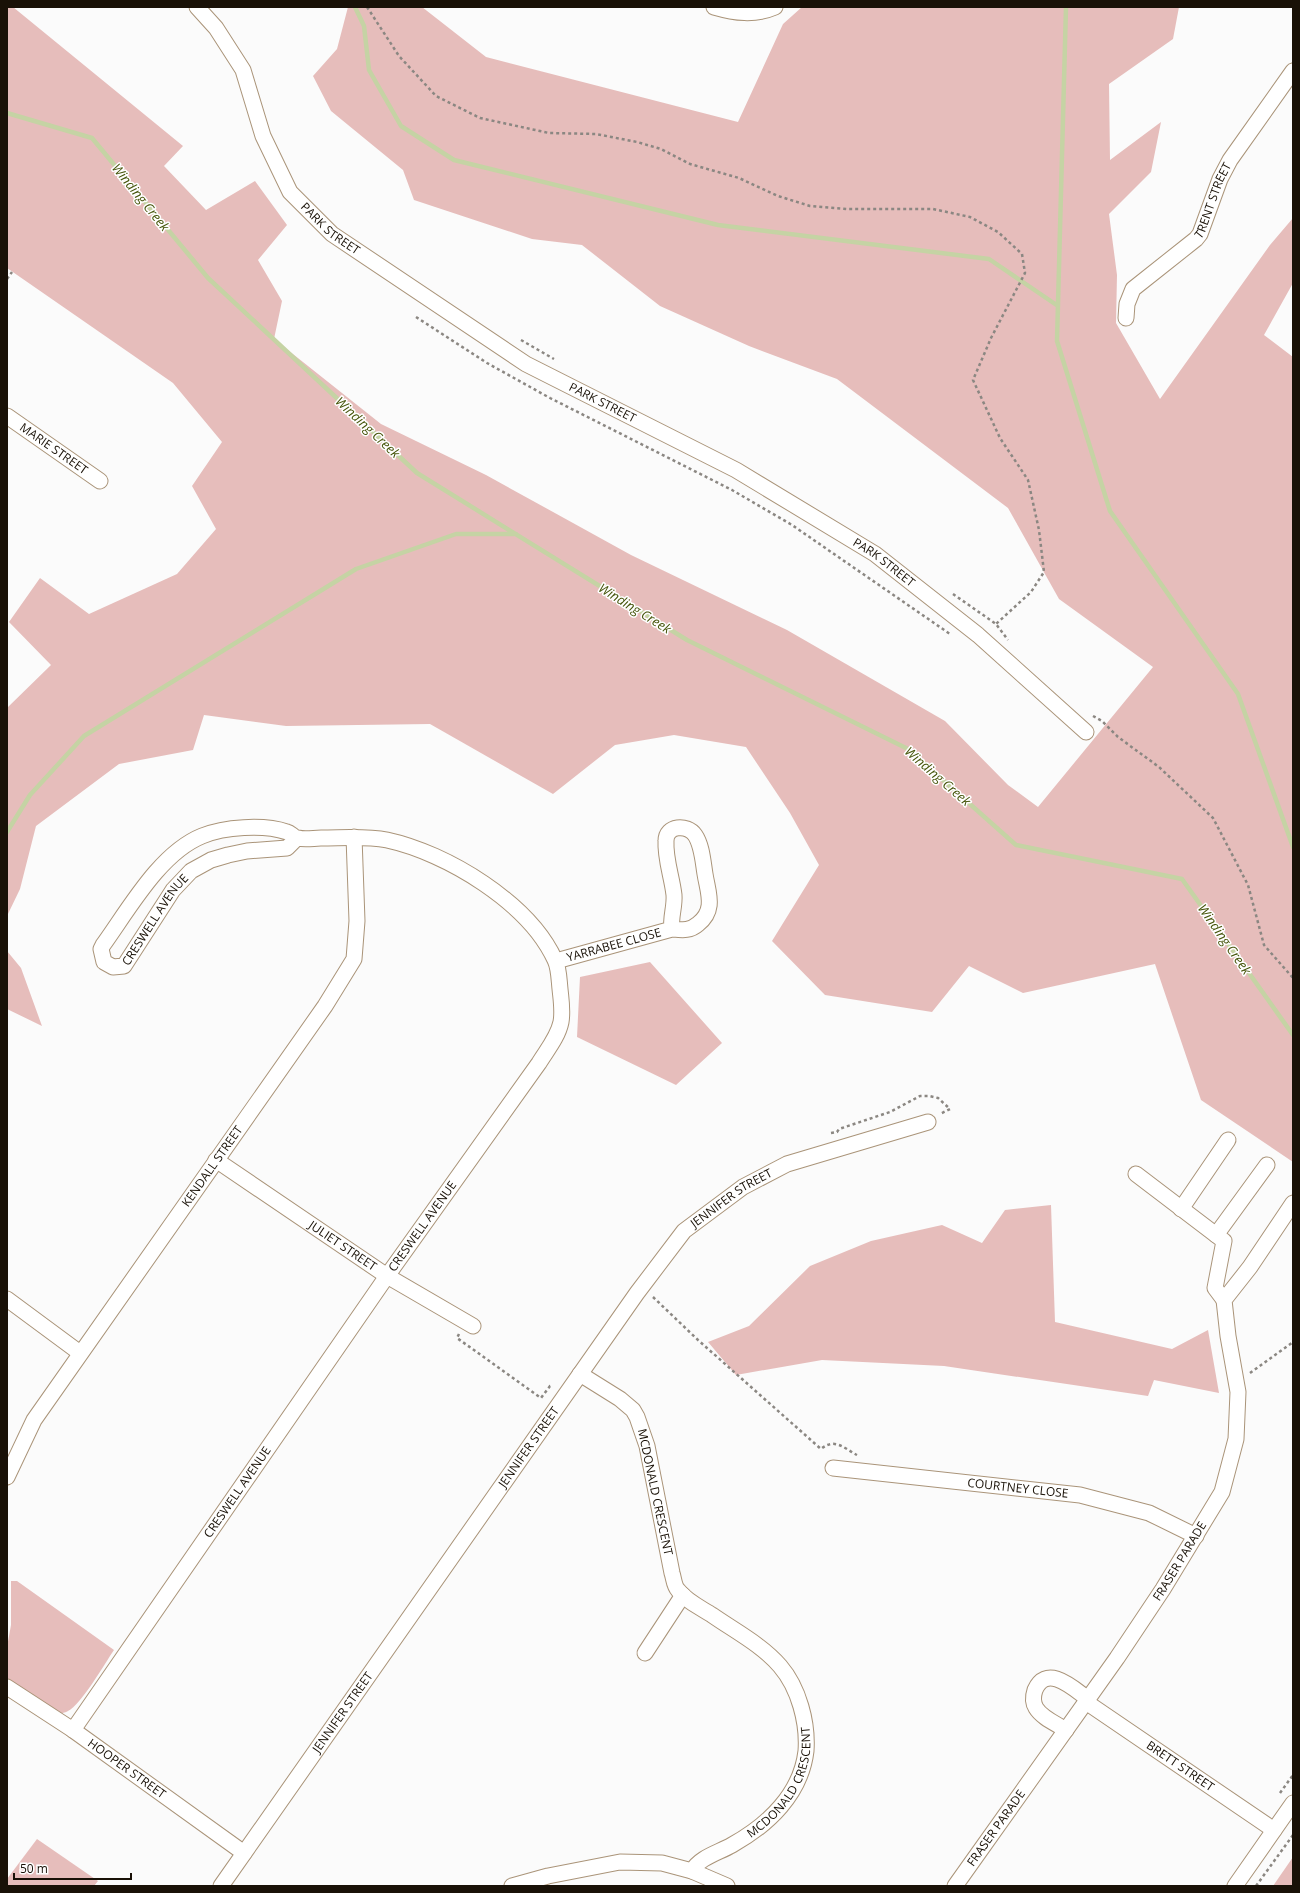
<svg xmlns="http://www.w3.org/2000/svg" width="1300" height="1893" font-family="'Open Sans',sans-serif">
	<rect width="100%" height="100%" fill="#fbfbfb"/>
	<path fill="#e6bdbb" d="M7 7H13L183 146 164 166 206 210 255 181 287 225 258 260 282 301 274 339 381 424 486 475 631 555 787 630 945 721 1008 785 1038 807 1153 667 1059 599 1008 508 837 379 749 346 660 306 582 245 532 239 414 200 403 170 331 111 313 76 337 49 348 7H422L486 57 738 122 783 24 802 7H1179L1173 39 1109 84 1110 160 1161 122 1151 172 1109 214 1117 275 1116 323 1160 399 1270 245 1293 218V283L1264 335 1293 357V1162L1201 1100 1155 964 1023 993 969 966 932 1012 825 995 772 941 819 865 790 813 746 747 674 735 615 745 553 794 430 724 286 726 204 715 193 750 119 764 36 826 20 889 7 916V708L51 665 9 622 40 578 89 614 177 574 216 529 192 486 222 442 173 383 7 268Z
		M7 951 21 968 42 1026 7 1009Z
		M650 962 722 1043 676 1085 577 1037 580 977Z
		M1051 1205 1055 1322 1172 1349 1208 1330 1219 1393 1154 1380 1148 1396 944 1366 822 1360 736 1375 708 1342 749 1326 810 1266 871 1241 942 1225 982 1243 1005 1210Z
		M11 1581H17L114 1650C105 1663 81 1705 68 1711 63 1714 59 1713 53 1712L7 1679V1647L11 1625Z
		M37 1839 98 1881 94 1886H7V1879Z
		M1293 1857V1886H1273Z"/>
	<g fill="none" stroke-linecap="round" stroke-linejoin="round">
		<path stroke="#c5d3a4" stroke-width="4.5" d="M355 7 364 26 369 70 401 126 454 160 718 225 989 259 1058 306
			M1066 7 1057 341 1110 511 1238 694 1293 847
			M7 113 92 138 208 278 417 473 687 640 908 749 1016 845 1182 879 1293 1035
			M7 832 30 795 84 736 356 569 456 534H516"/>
		<defs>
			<g id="minor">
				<path id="s1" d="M197 7 216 28 243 70 263 136 290 192 332 234 526 364 736 470 875 554 978 635 1086 732"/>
				<path d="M714 7C735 13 754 16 775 7"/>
				<path id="s2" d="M1126 318 1127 304 1133 289 1196 239 1200 234 1220 179 1230 160 1293 71"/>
				<path id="s3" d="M7 416 100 481"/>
				<path id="s4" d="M556 961 672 929C683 930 690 931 698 924 716 910 708 893 705 874 703 862 702 845 695 835 687 824 666 825 666 841 665 859 672 877 674 895 675 907 670 918 672 929"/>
				<path id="s5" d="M216 1160 387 1276 473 1326"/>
				<path d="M1136 1174 1224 1241 1215 1288 1224 1300"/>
				<path d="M1181 1209 1228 1140"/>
				<path d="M1216 1235 1267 1165"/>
				<path d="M7 1299 80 1353"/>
				<path id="s6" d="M833 1468 1080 1495 1149 1513 1196 1536"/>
				<path id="s7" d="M7 1477 34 1420 325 1006 354 959 357 921 354 837"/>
				<path d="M645 1653 683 1595"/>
				<path id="s8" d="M7 1687 73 1730 244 1853"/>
				<path id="s9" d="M1086 1702 1274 1830"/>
				<path id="s10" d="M73 1730 387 1276 539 1063C547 1050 558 1037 561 1022 563 1011 561 999 560 989 559 980 559 968 555 960 529 903 447 853 387 840 366 836 343 838 321 838 314 838 305 840 298 838 294 838 291 833 287 832 263 824 224 827 202 836 160 853 129 909 103 945L101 949 104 962 113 967 124 966 173 890 191 871 211 860 228 855 247 851 287 848 297 838"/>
				<path d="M1066 1730C1057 1724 1042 1718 1036 1708 1033 1703 1033 1696 1035 1690 1047 1663 1074 1689 1088 1699"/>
				<path d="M692 1871 727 1886"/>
				<path id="s11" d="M221 1886 637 1293 684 1231 743 1187 787 1164 928 1122"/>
				<path id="s12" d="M512 1886 548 1876 620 1862 662 1863 692 1871C700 1857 718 1853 732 1845 768 1825 801 1794 806 1751 808 1723 799 1688 780 1666 762 1645 735 1631 712 1615 701 1608 686 1601 678 1590 674 1586 674 1579 672 1573L647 1446 637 1417 633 1410 620 1399 580 1374"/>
				<path id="s13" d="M955 1886 1117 1658 1163 1589 1222 1492 1236 1439 1238 1392 1228 1336 1224 1300 1250 1267 1293 1203"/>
				<path d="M1235 1886 1293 1803"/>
			</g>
		</defs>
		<use href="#minor" stroke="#aa9479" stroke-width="17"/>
		<path stroke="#8b8782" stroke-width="2.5" stroke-dasharray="3 3" stroke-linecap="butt" d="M367 7 399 56 436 96 480 118 549 133 596 134 637 142 661 149 690 164 739 178 778 196 810 206 847 209H933L970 217 998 232 1022 254 1025 273 991 338 973 380 1000 438 1028 480 1039 530 1044 572 1031 592 996 624
			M7 279 12 272
			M416 317 487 363 550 398 732 490 792 525 950 634
			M521 340 554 359
			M953 594 996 624 1008 640
			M1093 716 1102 721 1118 737 1159 767 1213 818 1248 885 1264 945 1293 978
			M831 1133 837 1132 839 1129 890 1112 920 1096H929L938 1098 950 1109 940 1114
			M653 1297 698 1340 821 1449C835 1437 845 1449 857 1455
			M459 1334 457 1338 541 1398 550 1386 553 1385
			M1250 1373 1293 1342
			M1280 1793 1293 1775
			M1256 1886 1293 1835"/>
		<use href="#minor" stroke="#fff" stroke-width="15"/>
	</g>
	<g text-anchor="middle" stroke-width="3" stroke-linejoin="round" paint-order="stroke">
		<g font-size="12" fill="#191107" stroke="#fff">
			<text dy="4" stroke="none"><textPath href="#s2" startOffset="153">TRENT STREET</textPath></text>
			<text dy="4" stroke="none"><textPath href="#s1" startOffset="264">PARK STREET</textPath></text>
			<text dy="4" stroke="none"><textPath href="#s1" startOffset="588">PARK STREET</textPath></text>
			<text dy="4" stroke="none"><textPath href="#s3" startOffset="57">MARIE STREET</textPath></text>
			<text dy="4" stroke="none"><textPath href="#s1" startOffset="912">PARK STREET</textPath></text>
			<text dy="4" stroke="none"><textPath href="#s10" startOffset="1568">CRESWELL AVENUE</textPath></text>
			<text dy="4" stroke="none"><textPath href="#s4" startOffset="60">YARRABEE CLOSE</textPath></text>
			<text dy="4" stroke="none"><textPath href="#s7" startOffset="373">KENDALL STREET</textPath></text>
			<text dy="4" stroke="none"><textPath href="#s11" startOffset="860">JENNIFER STREET</textPath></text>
			<text dy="4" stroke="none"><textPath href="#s10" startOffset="613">CRESWELL AVENUE</textPath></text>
			<text dy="4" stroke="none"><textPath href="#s5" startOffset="153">JULIET STREET</textPath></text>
			<text dy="4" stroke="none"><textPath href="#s11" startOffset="536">JENNIFER STREET</textPath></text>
			<text dy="4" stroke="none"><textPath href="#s6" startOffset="186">COURTNEY CLOSE</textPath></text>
			<text transform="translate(655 1492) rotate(78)" y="4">MCDONALD CRESCENT</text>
			<text dy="4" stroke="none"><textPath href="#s10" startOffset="289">CRESWELL AVENUE</textPath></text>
			<text dy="4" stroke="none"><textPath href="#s13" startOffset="395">FRASER PARADE</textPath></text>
			<text dy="4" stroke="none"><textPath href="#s11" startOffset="212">JENNIFER STREET</textPath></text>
			<text dy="4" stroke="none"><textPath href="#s9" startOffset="114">BRETT STREET</textPath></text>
			<text dy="4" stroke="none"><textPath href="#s8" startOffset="145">HOOPER STREET</textPath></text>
			<text dy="4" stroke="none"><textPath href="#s12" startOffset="316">MCDONALD CRESCENT</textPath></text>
			<text dy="4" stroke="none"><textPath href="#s13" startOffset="71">FRASER PARADE</textPath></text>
		</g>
		<g font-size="13" font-style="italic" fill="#46550b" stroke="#fff">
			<text transform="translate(141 197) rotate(51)" y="5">Winding Creek</text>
			<text transform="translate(368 427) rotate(43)" y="5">Winding Creek</text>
			<text transform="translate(635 608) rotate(32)" y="5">Winding Creek</text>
			<text transform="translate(938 776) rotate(41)" y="5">Winding Creek</text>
			<text transform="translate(1225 939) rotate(55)" y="5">Winding Creek</text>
		</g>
	</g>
	<rect width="1300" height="1893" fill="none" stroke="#191107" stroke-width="16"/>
	<path d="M14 1873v6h117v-6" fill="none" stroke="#191107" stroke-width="2"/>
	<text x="20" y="1873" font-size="12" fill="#191107" stroke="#ffffff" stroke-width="3" paint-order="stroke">50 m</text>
</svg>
